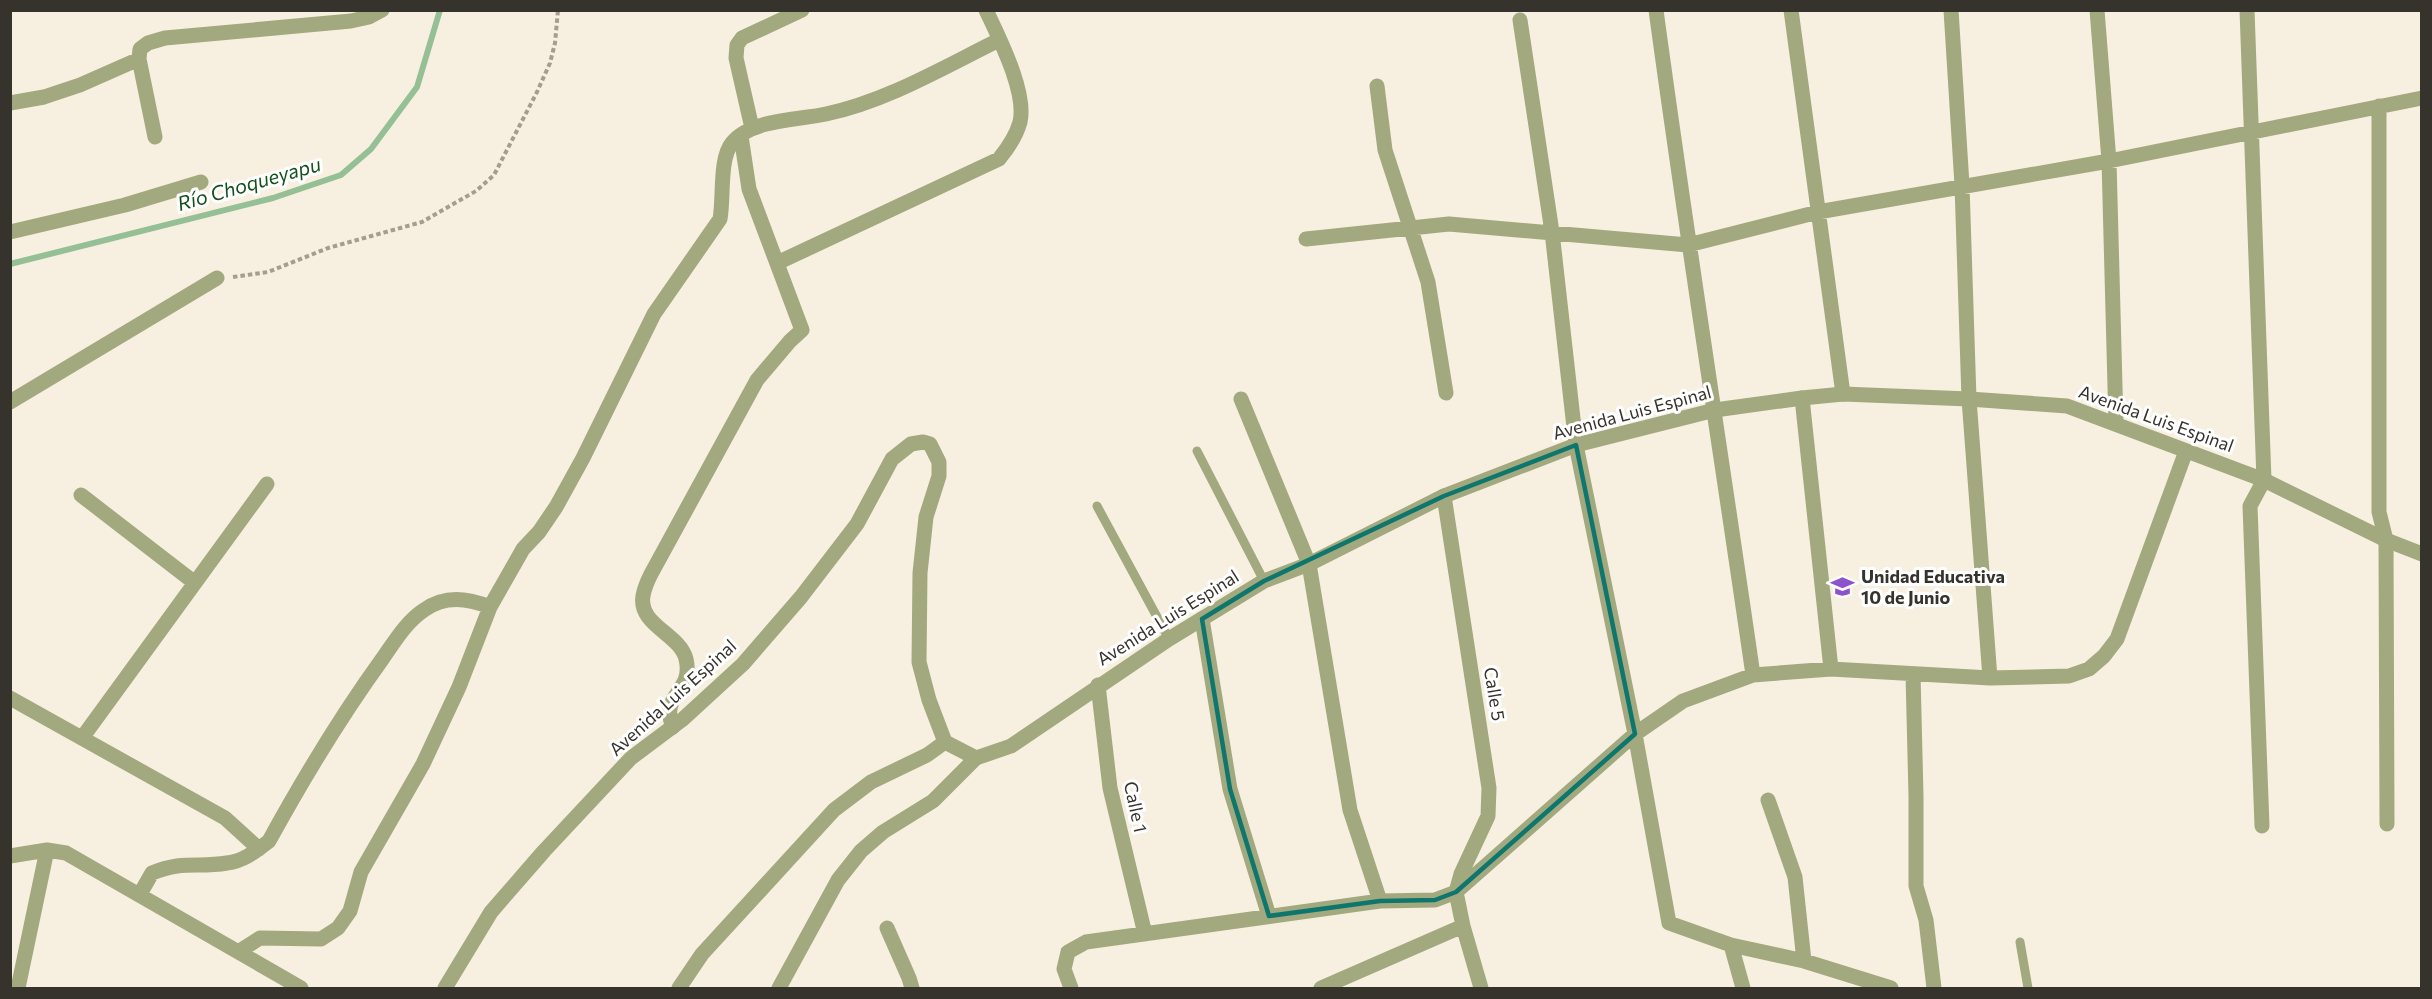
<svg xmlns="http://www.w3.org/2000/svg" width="2432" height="999" font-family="Commissioner,sans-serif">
	<rect width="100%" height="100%" fill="#f7f0e0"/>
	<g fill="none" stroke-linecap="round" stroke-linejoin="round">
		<path stroke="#95bf95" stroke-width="6" d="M10 264 273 198 341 175 371 149 417 87 440 10"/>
		<path stroke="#a39d92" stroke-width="4" stroke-dasharray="4.5 3" stroke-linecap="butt" d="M233 277 268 272 328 248 422 222 476 191 494 175 537 92 550 63 555 43 558 10"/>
		<path stroke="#a2a97e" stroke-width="9" d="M1197 451 1264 581
			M1097 506 1169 639
			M2020 942 2028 988"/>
		<path stroke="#a2a97e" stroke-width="15" d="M1656 10C1686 232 1721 453 1753 675
			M1791 10 1843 394
			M1951 10 1962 185 1969 399 1990 678
			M2097 10 2109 161 2116 424
			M2247 10 2264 480 2250 506 2262 826
			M1520 20 1552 232 1576 445 1635 734 1669 923 1731 945 1804 961 1891 988
			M1377 86 1385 150 1428 282 1446 393
			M10 103 44 97 80 85 139 59
			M2379 106V512L2386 540 2387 824
			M752 128 736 58 737 45 742 38 802 10
			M155 137 139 59 140 49 148 43 165 38 351 21 369 17 382 10
			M10 232 125 205 201 182
			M1306 239 1449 224 1688 245 1818 212 2109 161 2422 98
			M777 263 999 159C1008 148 1016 137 1020 122 1027 92 999 38 986 10
			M1802 398 1831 669
			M1241 399 1309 564 1350 810 1380 901
			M10 402 217 278
			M81 495 195 583
			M1444 496 1489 788 1488 816 1461 874 1456 892 1463 926 1481 988
			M1202 619 1230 789 1269 916
			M1913 674 1916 796V886L1926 920 1934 988
			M1098 685 1110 788 1145 934
			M10 698 225 818 259 849
			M673 727C659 694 694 693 686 659 680 634 638 625 643 596 644 589 648 580 651 574L757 380 790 341 802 330 749 189 741 136
			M82 738 267 484
			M1768 800 1795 877 1804 961
			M10 856 47 850 66 853 301 988
			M140 894 152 873C183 860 198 868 227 863 244 861 256 851 269 841 303 779 341 716 383 658 395 641 406 622 424 610 445 595 467 598 490 607
			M887 928 909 978 912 988
			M1731 945 1743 988
			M238 952 260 938 321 939 338 928 350 911 361 872 423 764 459 687 490 607 523 549 539 532 556 507 583 458 654 314 720 219C724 197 719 159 732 143 751 119 799 120 826 114 887 101 944 67 999 40
			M18 988 47 850
			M679 988 702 954 834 810 871 782 927 755 945 742
			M779 988 838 880 861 851 883 832 933 801 976 758
			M1071 988 1064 969 1068 952 1086 942 1380 901 1435 900 1456 892 1635 734 1683 701 1753 675 1831 669 1990 678 2069 676 2089 669 2104 656 2117 639 2186 451
			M1321 988 1463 926"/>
		<path stroke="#a2a97e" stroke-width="15" d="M445 988 491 912 544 851 631 758 683 719 743 664 801 597 857 524 892 459 911 444 923 442 930 444 939 462V476L926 517 920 573 919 662 929 700 945 742 976 758 1011 746 1169 639 1264 581 1309 564 1444 496 1576 445 1715 410 1802 398 1843 394 1969 399 2067 406 2264 480 2386 540 2422 554"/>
	</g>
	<path fill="none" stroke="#0f766e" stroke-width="4.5" stroke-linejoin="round" d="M1576 445 1635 734 1456 892 1435 900 1380 901 1269 916 1230 789 1202 619 1264 581 1444 496Z"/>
	<defs>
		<symbol id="school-bare" viewBox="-9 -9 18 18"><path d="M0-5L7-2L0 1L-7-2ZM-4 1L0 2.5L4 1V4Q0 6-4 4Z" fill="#8b54cc" stroke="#fff" stroke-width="2.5" paint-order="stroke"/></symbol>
	</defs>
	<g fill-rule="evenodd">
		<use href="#school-bare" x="1826" y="570" width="33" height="33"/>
	</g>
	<g text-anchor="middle" stroke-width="6" stroke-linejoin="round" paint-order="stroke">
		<g font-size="18" fill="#36332d" stroke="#fff">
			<text transform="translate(1632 413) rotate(-15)" y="6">Avenida Luis Espinal</text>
			<text transform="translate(2156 419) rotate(20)" y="6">Avenida Luis Espinal</text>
			<text transform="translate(1168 618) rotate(-32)" y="6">Avenida Luis Espinal</text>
			<text transform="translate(1494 694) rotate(81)" y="6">Calle 5</text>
			<text transform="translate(673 698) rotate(-42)" y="6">Avenida Luis Espinal</text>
			<text transform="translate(1135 807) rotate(78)" y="6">Calle 1</text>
		</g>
		<g font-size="18" font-weight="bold" fill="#36332d" stroke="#fff" text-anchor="start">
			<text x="1861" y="583">Unidad Educativa<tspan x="1861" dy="21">10 de Junio</tspan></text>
		</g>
		<g font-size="20" font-style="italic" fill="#13501b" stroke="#fff">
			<text transform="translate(249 184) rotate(-16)" y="7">Río Choqueyapu</text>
		</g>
	</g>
	<rect width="2432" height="999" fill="none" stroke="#36332d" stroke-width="24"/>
</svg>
